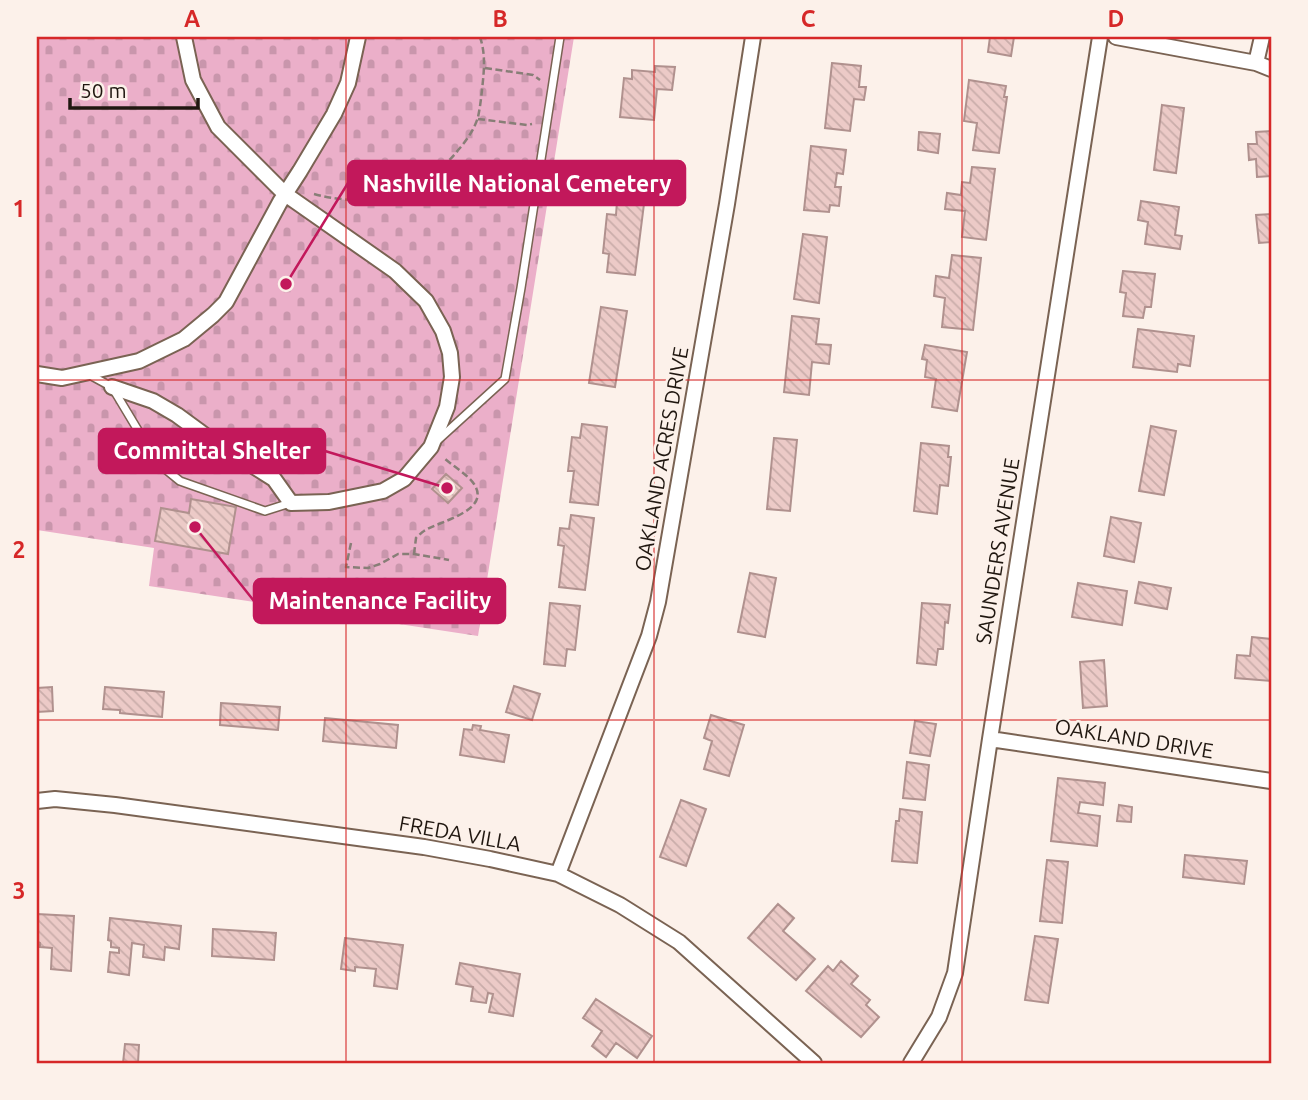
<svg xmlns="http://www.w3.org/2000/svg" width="1308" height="1100" font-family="Ubuntu,sans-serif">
	<defs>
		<pattern id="cemetery-stones" width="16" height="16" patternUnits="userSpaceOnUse" patternTransform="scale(1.75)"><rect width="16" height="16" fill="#ebafc9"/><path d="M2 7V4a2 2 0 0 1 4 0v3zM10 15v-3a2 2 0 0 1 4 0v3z" fill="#c996ac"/></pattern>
		<pattern id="building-back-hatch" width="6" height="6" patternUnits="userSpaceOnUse" patternTransform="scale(1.75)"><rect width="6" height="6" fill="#eccac7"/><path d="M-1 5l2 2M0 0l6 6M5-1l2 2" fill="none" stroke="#caadaa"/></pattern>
	</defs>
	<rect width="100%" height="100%" fill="#fcf1ea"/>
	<path fill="url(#cemetery-stones)" d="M37 37H574L478 636 149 586 154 548 37 530Z"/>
	<path fill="url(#building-back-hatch)" stroke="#b0918e" stroke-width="2" d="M990 37H1014L1011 56 988 52Z
		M832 63 861 66 859 87H866L864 100 854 99 850 131 825 128Z
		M655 66 675 67 672 90 657 89 654 120 620 117 624 78 632 79V70L655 72Z
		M969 80 1006 86 1004 97H1007L999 153 973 150 977 123 964 121Z
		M1162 105 1184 108 1176 173 1154 170Z
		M1271 131V176L1257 177 1256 159 1249 160 1248 144H1257L1256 132Z
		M919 132 940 134 938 153 918 150Z
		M811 146 846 150 843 174 837 173 835 187H841L839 206 830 205 829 212 804 210Z
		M972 167 995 169 986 240 962 237 965 211 945 209 947 193 961 195 962 182 970 183Z
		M617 201 644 204 635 275 607 272 609 254 603 253 607 214 616 215Z
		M1141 201 1179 207 1175 235 1182 236 1180 249 1145 244 1148 222 1138 220Z
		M1271 214V246V242L1259 243 1256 215Z
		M803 234 827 237 819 303 794 299Z
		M952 255 981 258 973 330 942 327 945 298 934 296 936 276 949 278Z
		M1123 271 1155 274 1151 307H1145L1143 318 1123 316 1126 293 1120 292Z
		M601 307 627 311 615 387 589 383Z
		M792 316 819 319 816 344 831 345 829 364 812 362 809 395 784 392Z
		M1138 329 1194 336 1190 366 1178 364 1177 372 1133 367Z
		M925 345 967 352 957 411 932 407 936 379 925 377 927 360 922 359Z
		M582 424 607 427 598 505 570 502 574 471H568L572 437 580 438Z
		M1151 426 1176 431 1164 495 1139 491Z
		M774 438 797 440 790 511 767 509Z
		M921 443 949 446 948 457H951L948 486 940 485 937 514 914 511Z
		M446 474 462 488 448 503 432 489Z
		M191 499 236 507 228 554 155 541 161 508 189 513Z
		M571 515 594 518 585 590 559 587 564 546 558 545 560 528 569 529Z
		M1111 517 1141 523 1134 562 1104 556Z
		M750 573 776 578 765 637 738 632Z
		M1139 582 1171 588 1167 609 1135 603Z
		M1078 583 1127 591 1122 625 1072 617Z
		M550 603 580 606 575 650 567 649 565 666 544 664Z
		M922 603 950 605 948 623 945 622 943 649H938L936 665 917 663Z
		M1252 637 1271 639V681L1235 678 1237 655 1250 656Z
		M1104 660 1107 706 1083 708 1080 662Z
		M514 686 540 694 532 720 506 712Z
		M52 687 53 711 37 712V688Z
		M105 687 164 692 162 717 120 713V710L103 709Z
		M221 703 280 707 278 730 220 725Z
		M711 715 744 725 729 776 704 769 712 741 704 738Z
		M325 718 398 725 396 748 323 741Z
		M915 721 936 724 930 756 910 753Z
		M473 725 481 726 480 730 509 735 504 762 460 755 464 729 472 730Z
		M907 762 929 765 925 800 903 798Z
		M1058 778 1105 783 1103 805 1080 802 1078 813 1100 816 1097 846 1051 841Z
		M681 800 706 809 686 866 660 857Z
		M1119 805 1132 807 1131 822 1117 821Z
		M900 809 922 812 917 863 892 861 896 821H899Z
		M1185 855 1247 861 1244 884 1183 877Z
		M1047 860 1068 862 1062 923 1040 921Z
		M778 904 794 918 783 931 815 959 796 980 748 938Z
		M37 914 74 916 71 971 51 969 52 948 40 947V943L37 942Z
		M110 918 181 926 179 949 165 947 164 960 143 957 144 945 132 943 129 975 108 972 110 952 119 953V948L111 947V941L108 940Z
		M213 929 276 933 274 960 212 956Z
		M1035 936 1058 939 1048 1003 1025 1000Z
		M345 938 403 945 397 989 374 986 376 969 355 967V971L341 969Z
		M841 961 858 976 851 984 870 1000 866 1005 879 1017 861 1037 806 991 828 966 833 971Z
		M460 963 520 974 513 1016 489 1012 493 994 488 993 486 1003 471 1001 473 987 456 984Z
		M596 999 652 1036 637 1058 616 1043 606 1057 592 1046 602 1031 583 1018Z
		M125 1044 139 1045 138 1063H123Z"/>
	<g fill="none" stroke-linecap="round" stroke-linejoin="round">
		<defs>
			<path id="lane" d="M88 374 112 387 139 432 164 468 180 481 265 511 290 503
				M438 440 505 379 521 288 560 37"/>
			<path id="street" d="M1116 37 1256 63 1271 69
				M1256 63 1262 37
				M37 374 62 378 139 361 184 339 213 315 226 302 280 202 300 171 334 114 348 83 358 37
				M112 387 153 401 177 415 207 437 274 479 291 503 329 502 383 491 404 479 431 447 447 407 452 377 450 353 443 331 426 301 395 271 285 194 218 127 193 80 184 37
				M990 739 1271 781
				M37 801 55 799 115 805 424 847 490 859 558 874 620 905 679 942 814 1063
				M558 874 649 636 658 602 727 204 753 37
				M911 1063 939 1017 955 973 990 739 1100 37"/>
		</defs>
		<use href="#lane" stroke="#7a6353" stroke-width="10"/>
		<use href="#street" stroke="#7a6353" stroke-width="18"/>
		<path stroke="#887e77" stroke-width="2.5" stroke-dasharray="7 3.5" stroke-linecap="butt" d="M485 68 533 75 540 80
			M478 119 527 125 532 124
			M314 194C369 209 423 195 459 149 467 140 475 128 478 117 480 108 481 99 482 90 484 71 486 55 480 37
			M351 543 346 567 368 568 380 564 398 554H414L449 560
			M414 554 416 538C417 537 422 532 424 531 439 521 492 511 474 484 467 474 453 466 444 458"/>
		<use href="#lane" stroke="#fff" stroke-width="7"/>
		<use href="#street" stroke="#fff" stroke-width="14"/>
	</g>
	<path fill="none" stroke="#d62828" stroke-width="2" stroke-opacity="0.55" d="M346 37V1063M654 37V1063M962 37V1063M37 380H1271M37 720H1271"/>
	<g text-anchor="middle" stroke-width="5" stroke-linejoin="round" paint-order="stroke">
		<g font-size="21" fill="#201710" stroke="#fcf1ea">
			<text transform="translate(662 459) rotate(-80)" y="7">OAKLAND ACRES DRIVE</text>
			<text transform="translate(998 551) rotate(-81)" y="7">SAUNDERS AVENUE</text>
			<text transform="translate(1134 739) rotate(9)" y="7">OAKLAND DRIVE</text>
			<text transform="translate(460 834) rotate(10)" y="7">FREDA VILLA</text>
		</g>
	</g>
	<path fill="none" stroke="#c2185b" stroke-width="2.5" d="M286 284L348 183M447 488L325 451M195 527L254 601"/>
	<g fill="#c2185b" stroke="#fcf1ea" stroke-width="2.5">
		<circle cx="286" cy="284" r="7"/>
		<circle cx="447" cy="488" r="7"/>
		<circle cx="195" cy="527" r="7"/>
	</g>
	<g fill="#c2185b" stroke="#c2185b" stroke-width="2.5">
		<rect x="348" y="161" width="337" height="44" rx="7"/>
		<rect x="99" y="429" width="226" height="44" rx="7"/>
		<rect x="254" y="579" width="251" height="44" rx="7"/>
	</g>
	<g font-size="23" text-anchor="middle" font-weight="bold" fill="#fff">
		<text x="517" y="192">Nashville National Cemetery</text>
		<text x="212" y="459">Committal Shelter</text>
		<text x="380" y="609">Maintenance Facility</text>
	</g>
	<rect width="1308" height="1100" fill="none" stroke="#fcf1ea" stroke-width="77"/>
	<path d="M70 98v10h128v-10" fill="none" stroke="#201710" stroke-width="3.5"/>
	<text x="80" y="98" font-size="21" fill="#201710" stroke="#fcf1ea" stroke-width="5" paint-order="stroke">50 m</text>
	<rect x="38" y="38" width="1232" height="1024" fill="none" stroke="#d62828" stroke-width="2.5"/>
	<g font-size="23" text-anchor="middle" font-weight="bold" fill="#d62828">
		<text x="192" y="27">A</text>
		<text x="500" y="27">B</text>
		<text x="808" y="27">C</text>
		<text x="1116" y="27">D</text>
		<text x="19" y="217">1</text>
		<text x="19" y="558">2</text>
		<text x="19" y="899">3</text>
	</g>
</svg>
